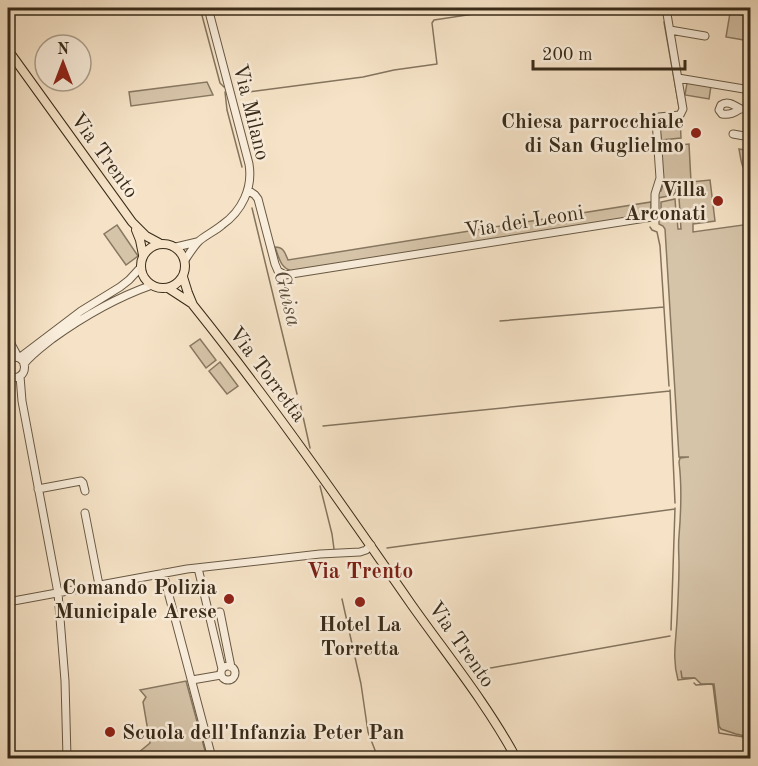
<svg xmlns="http://www.w3.org/2000/svg" width="758" height="766" font-family="'Old Standard TT',serif">
	<rect width="100%" height="100%" fill="#f6e3c7"/>
	<filter id="stains"><feTurbulence type="fractalNoise" baseFrequency=".00333" numOctaves="4"/><feColorMatrix values="0 0 0 0 .2 0 0 0 0 .09 0 0 0 0 .02 0 0 0 .5 -.17"/></filter>
	<radialGradient id="worn" r=".72"><stop offset=".6" stop-color="#630" stop-opacity="0"/><stop offset="1" stop-color="#630" stop-opacity=".3"/></radialGradient>
	<path fill="#d6c4a9" stroke="#887861" stroke-width="1.5" d="M730 13 750 16V41L726 37Z
		M207 82 213 95 131 106 129 92Z
		M687 83 711 86 709 99 685 95Z
		M680 118 681 138 661 140 659 121 660 119Z
		M689 144 691 182 710 180 715 221 693 224V232L750 224V737L736 734 721 729 719 726 714 684H701L695 678 678 680C672 659 676 641 677 620 678 601 679 583 679 564 679 555 678 546 679 536 681 512 682 486 679 462L680 458 689 457H679L665 229 663 226 659 224V219L675 217 677 218 678 229H681L680 216 693 214 692 210 680 212 679 198 691 196V193L679 194 678 180 675 181 676 192 673 195 658 198V192L661 191 663 185 661 147Z
		M739 149 750 151V175C741 170 741 159 739 149Z
		M675 199 676 212 661 214V202Z
		M651 202V216L292 271C280 268 279 257 275 247 284 247 285 253 288 260Z
		M117 225 138 256 126 265 104 234Z
		M200 339 216 360 206 368 190 346Z
		M220 362 238 386 227 394 209 371Z
		M186 681 207 758H132L150 743 143 702 146 697 140 690Z"/>
	<g fill="none" stroke-linecap="round" stroke-linejoin="round">
		<path stroke="#84745e" stroke-width="1.5" d="M200 8 220 83 224 87
			M664 22 679 107
			M225 92 227 110 242 167
			M248 92 363 77 394 70 437 64 432 23 434 20 513 8
			M252 208 297 394
			M650 227 652 230 657 232 660 246 669 386
			M500 321 664 307
			M670 390 675 503
			M300 403 310 448
			M323 426 670 391
			M320 486 332 534 334 549
			M387 548 675 509
			M342 599 361 684 368 732 378 758
			M671 630 675 508
			M474 671 670 636
			M681 671 682 678H694
			M694 683 696 685 711 684 713 685 719 733 750 738"/>
		<defs>
			<path id="minor" d="M670 30 705 36
				M678 78 750 90
				M750 102V103
				M740 109C734 113 730 115 722 114L719 110 721 105C728 100 735 106 741 109
				M747 110 750 108
				M733 134 750 137
				M248 190 255 195 258 199 275 264 278 271 285 275 652 217 655 212V194L660 178 656 120 659 117 680 115 683 109 666 8
				M176 247 197 242
				M185 260C189 254 194 246 199 241 206 235 215 231 222 225 242 211 253 188 249 164L208 8
				M8 326 11 344 18 357
				M19 358 81 311 120 287 129 280 141 267
				M8 359C30 349 30 385 8 376
				M24 364C32 354 42 347 52 339 84 316 115 298 152 285
				M20 376 22 401 58 593 65 681 67 758
				M38 489 81 481 83 483 85 491
				M85 513 99 585
				M198 568 222 669
				M163 573 212 758
				M8 602 187 569 320 554 360 552 366 550 371 545
				M210 614 220 612 231 667
				M221 673a7 7 0 1 1 14 0a7 7 0 1 1-14 0Z
				M192 680 221 675"/>
			<path id="major" d="M8 50 132 222 146 236 159 243
				M136 230 140 240 143 255
				M141 266a22 22 0 1 1 44 0a22 22 0 1 1-44 0Z
				M183 277 188 293 193 305C270 401 341 503 411 604 447 655 487 704 516 758
				M168 288 191 303"/>
		</defs>
		<use href="#minor" stroke="#685944" stroke-width="9"/>
		<use href="#major" stroke="#392b19" stroke-width="10"/>
		<use href="#minor" stroke="#f9eddb" stroke-width="7"/>
		<use href="#major" stroke="#f6e3c7" stroke-width="8"/>
	</g>
	<g fill="#8f2418" stroke="#f9eddb" stroke-width="2">
		<circle cx="696" cy="133" r="6"/>
		<circle cx="718" cy="201" r="6"/>
		<circle cx="229" cy="599" r="6"/>
		<circle cx="360" cy="602" r="6"/>
		<circle cx="110" cy="732" r="6"/>
	</g>
	<g text-anchor="middle" stroke-width="5" stroke-linejoin="round" paint-order="stroke">
		<g font-size="21" fill="#392b19" stroke="#f9eddb">
			<text transform="translate(252 112) rotate(76)" y="7">Via Milano</text>
			<text transform="translate(105 155) rotate(54)" y="7">Via Trento</text>
			<text transform="translate(524 221) rotate(-9)" y="7">Via dei Leoni</text>
			<text transform="translate(268 374) rotate(53)" y="7">Via Torretta</text>
			<text transform="translate(462 644) rotate(55)" y="7">Via Trento</text>
		</g>
		<g font-size="21" font-weight="bold" fill="#392b19" stroke="#f9eddb" text-anchor="end">
			<text x="684" y="128">Chiesa parrocchiale<tspan x="684" dy="24">di San Guglielmo</tspan></text>
			<text x="706" y="196">Villa<tspan x="706" dy="24">Arconati</tspan></text>
			<text x="217" y="594">Comando Polizia<tspan x="217" dy="24">Municipale Arese</tspan></text>
			<text x="360" y="631" text-anchor="middle">Hotel La<tspan x="360" dy="24">Torretta</tspan></text>
			<text x="122" y="739" text-anchor="start">Scuola dell'Infanzia Peter Pan</text>
		</g>
		<g font-size="22" font-style="italic" fill="#5e4f3c" stroke="#f9eddb">
			<text transform="translate(289 298) rotate(76)" y="8">Guisa</text>
		</g>
		<g font-size="22" font-weight="bold" fill="#7a1f14" stroke="#f9eddb">
			<text x="360" y="578">Via Trento</text>
		</g>
	</g>
	<rect width="758" height="766" fill="none" stroke="#f6e3c7" stroke-width="30"/>
	<rect x="9" y="9" width="740" height="748" fill="none" stroke="#392b19" stroke-width="3"/>
	<rect x="15" y="15" width="728" height="736" fill="none" stroke="#392b19" stroke-width="1.5"/>
	<g transform="translate(63 63)"><circle r="28" fill="#f9eddb" stroke="#ac9f8d" stroke-width="1.5"/>
	<path d="M0-4.5L10 22L0 15L-10 22Z" fill="#8f2418"/>
	<text y="-9" font-size="16" font-weight="bold" text-anchor="middle" fill="#392b19">N</text>
	</g>
	<path d="M533 60v9h152v-9" fill="none" stroke="#392b19" stroke-width="3"/>
	<text x="542" y="60" font-size="18" fill="#392b19" stroke="#f9eddb" stroke-width="4.5" paint-order="stroke">200 m</text>
	<rect width="100%" height="100%" filter="url(#stains)"/>
	<rect width="100%" height="100%" fill="url(#worn)"/>
</svg>
